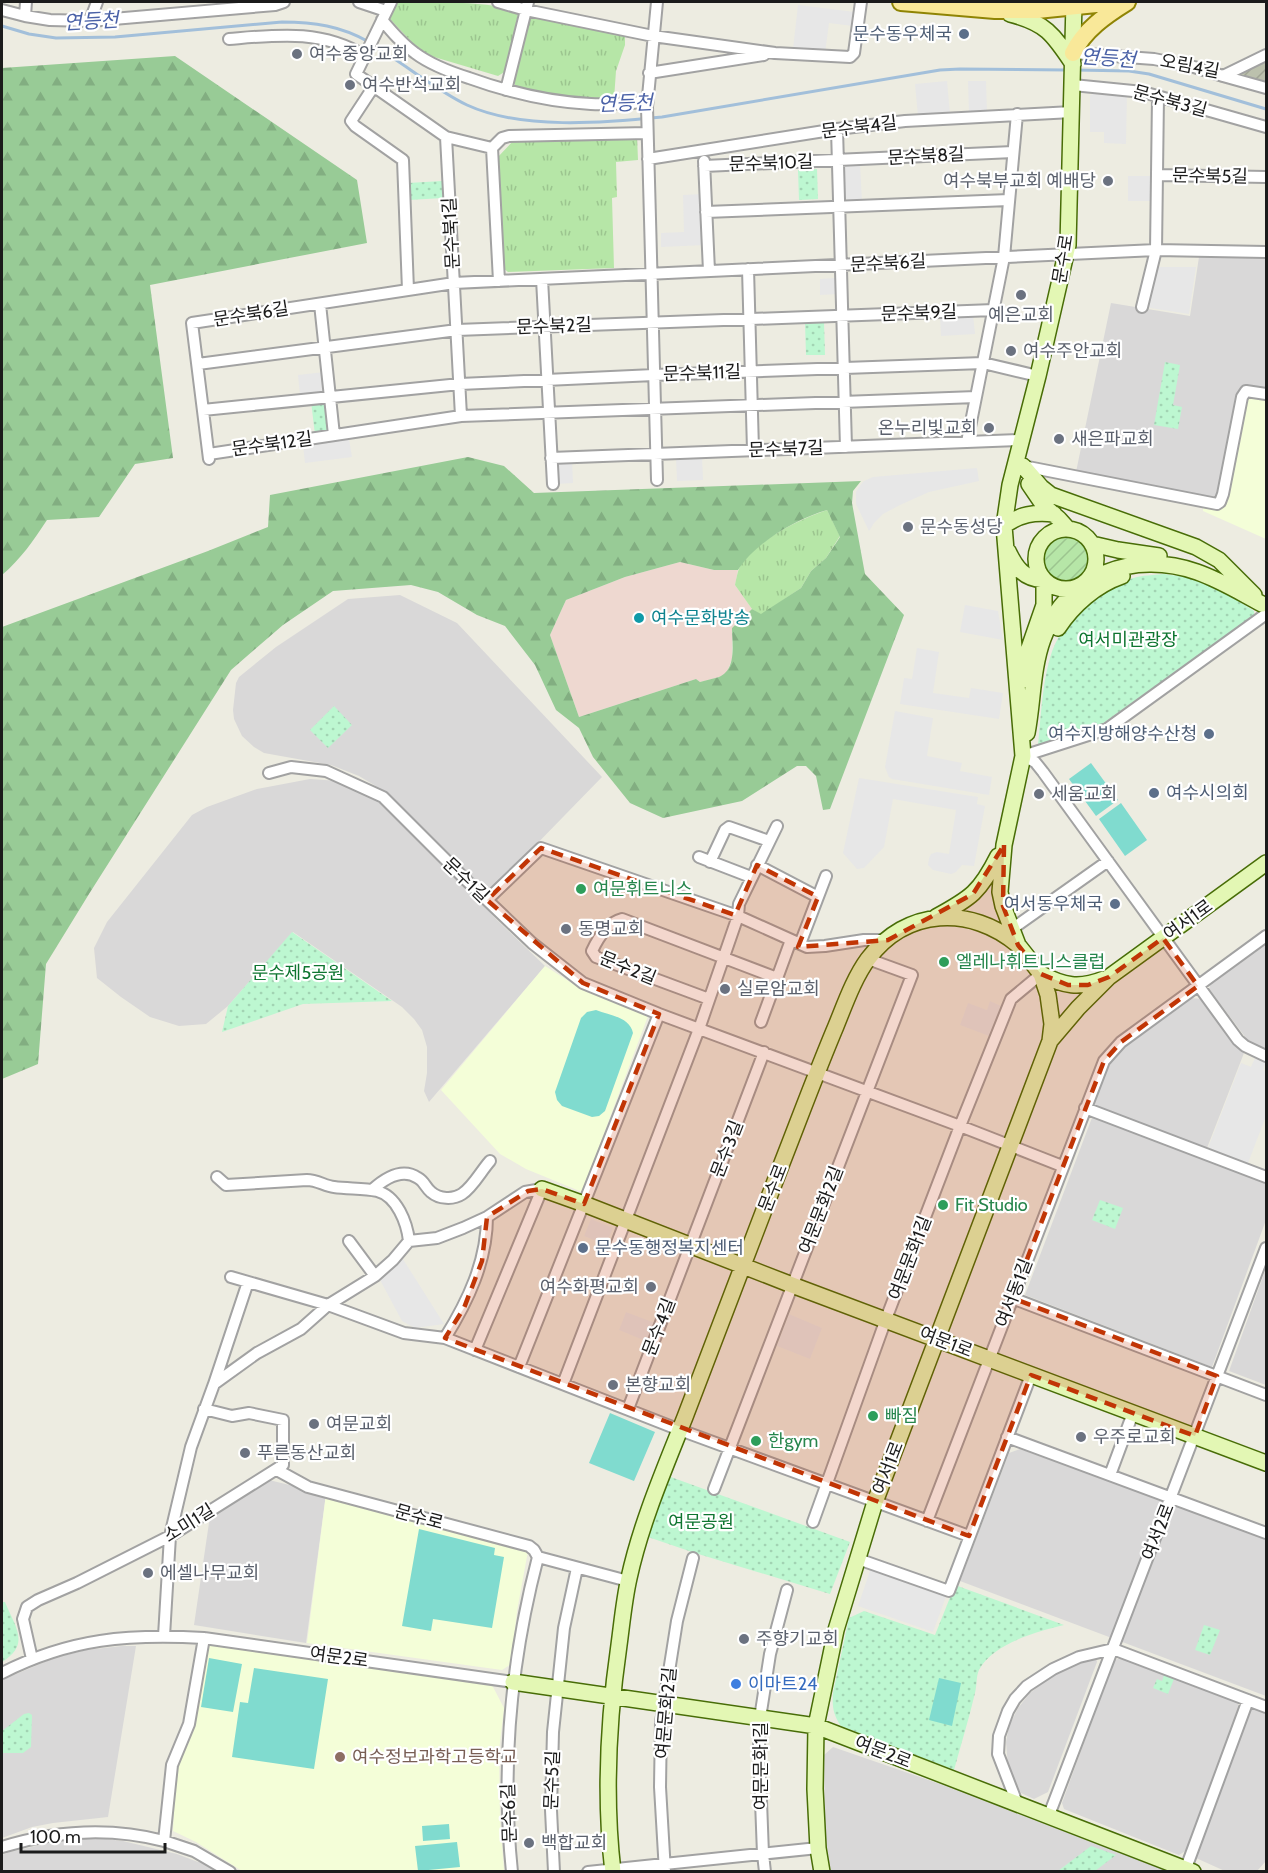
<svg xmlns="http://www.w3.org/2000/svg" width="1268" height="1873" font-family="Cabin,'Noto Sans KR',sans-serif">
	<defs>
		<pattern id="construction-furrows" width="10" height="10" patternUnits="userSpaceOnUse" patternTransform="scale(1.5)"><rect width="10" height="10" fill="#bcc1ad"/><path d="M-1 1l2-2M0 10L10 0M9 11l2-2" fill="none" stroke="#a1a594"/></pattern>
		<pattern id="grass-tufts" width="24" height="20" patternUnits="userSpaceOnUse" patternTransform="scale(1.5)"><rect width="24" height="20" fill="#b6e6a7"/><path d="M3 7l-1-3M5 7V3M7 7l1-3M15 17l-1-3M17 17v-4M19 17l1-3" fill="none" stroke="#9cc58f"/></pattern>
		<pattern id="forest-firs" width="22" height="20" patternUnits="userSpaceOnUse" patternTransform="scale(1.5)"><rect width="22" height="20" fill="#98cb96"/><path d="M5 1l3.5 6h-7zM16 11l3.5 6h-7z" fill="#82ae81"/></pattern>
		<pattern id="park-dots" width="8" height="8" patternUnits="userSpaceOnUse" patternTransform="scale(1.5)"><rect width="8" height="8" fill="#bdf7d1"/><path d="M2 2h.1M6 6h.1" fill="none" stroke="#a2d3b3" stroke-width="1.8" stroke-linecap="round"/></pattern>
		<pattern id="garden-furrows" width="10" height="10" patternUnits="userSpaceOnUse" patternTransform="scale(1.5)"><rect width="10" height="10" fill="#b6e6a7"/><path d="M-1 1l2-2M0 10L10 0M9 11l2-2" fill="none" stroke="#9cc58f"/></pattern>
	</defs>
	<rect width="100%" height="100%" fill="#edece1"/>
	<path fill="#d9d8d8" d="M1199 257 1266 258V391L1246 387 1240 391 1219 493 1212 498 1076 472 1111 303 1190 316Z
		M400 595 457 623 602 777 493 889 484 891 392 799 374 785 359 776 331 765 264 753 254 747 242 736 234 719 233 710 236 683 239 677 276 647 348 599Z
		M310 779 339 781 381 801 456 874 496 919 545 966 429 1102 424 1091 427 1073V1047L422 1030 414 1019 402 1007 293 932 228 1006 206 1024 179 1026 150 1017 121 997 97 978 94 948 107 922 192 815 207 807 257 789Z
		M1266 942V1050L1249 1042 1209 989 1211 982Z
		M1190 998 1203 999 1237 1047 1244 1053 1207 1148 1097 1109 1090 1099 1110 1056Z
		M1093 1115 1266 1180V1220L1212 1367 1025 1295Z
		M1266 1268V1385L1229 1371Z
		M1020 1449 1266 1537V1696L960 1581 1009 1453Z
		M269 1480 326 1494 306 1643 194 1625 210 1516Z
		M122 1646H136L108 1817 53 1823 32 1827 2 1838V1680L54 1658 86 1650Z
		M1083 1658H1096L1097 1662 1048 1792 1034 1799 1021 1793 1008 1767 1006 1742 1009 1726 1018 1708 1030 1693 1064 1667Z
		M1121 1658 1237 1699 1239 1707 1187 1850 1179 1855 1064 1809 1062 1803 1114 1660Z
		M1251 1705 1266 1711V1861L1257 1871 1227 1872 1196 1858Z
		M833 1747 940 1784 1167 1871H831L825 1833 824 1755Z
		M97 1838 123 1841 177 1854 198 1862H206L220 1872H2V1855L10 1852 58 1841Z"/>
	<path fill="#eed8d0" d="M680 562 714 570H738L735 585 752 609 732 628V659L727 672 720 677 700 682 696 679 579 717 550 635 566 600 625 577Z"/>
	<path fill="#f4fed8" d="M1247 395 1266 397V539L1203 511V507L1223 508 1245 398Z
		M545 966 578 987 648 1016 582 1192 526 1169 500 1154 441 1090Z
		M326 1494 528 1551 517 1611 511 1664 502 1670 307 1643Z
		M209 1645 492 1685 504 1708 499 1751 500 1819 504 1871H242L196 1842 173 1831 176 1774 178 1762 192 1732Z"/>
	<path fill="url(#construction-furrows)" d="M1266 59V85L1242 79 1239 72Z"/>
	<path fill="url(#grass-tufts)" d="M396 2C421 2 504 0 518 14L506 71 498 76 424 54 418 49 390 19Z
		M534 14 625 33V45L616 71 614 99 574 98 516 87 513 80 527 18Z
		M637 136 638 160 616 162 617 197 612 198 614 268 508 272 503 268 497 158 513 141Z
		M827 510 840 536 826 558 811 571 801 588 761 615 752 609 735 585C737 576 738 566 745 559 766 536 798 520 827 510Z"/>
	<path fill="url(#forest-firs)" fill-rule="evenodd" d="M175 56 357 180 367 243 150 285 173 458 135 464 99 517 47 520C33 541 21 559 2 575V68Z
		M468 457 504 466 534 493 861 481 853 491 852 503 865 574 904 615 830 809 823 810 816 776 806 766H797L742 801 663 818 630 803 593 757 579 728 556 710 535 665 505 626 477 615 438 592 411 585 333 591 283 625 231 670 89 894 46 964 38 1064 2 1079V627L208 551 268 527 270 495ZM827 510 840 537 826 558 811 571 801 588 761 614 752 609 732 628C732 644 737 669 719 677 713 679 706 680 700 682L696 679 579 717 550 635 566 600 625 577 680 562 714 570H738C756 542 796 519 827 510Z"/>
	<path fill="url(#park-dots)" d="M817 169 818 199 799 200 798 170Z
		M442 181 443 198 409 200 408 183Z
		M824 322 825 355H806L805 323Z
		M1165 362 1180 365 1173 405 1182 407 1178 429 1154 425Z
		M311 401 328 402 331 430 315 435Z
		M1164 574 1192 578 1212 584 1254 611V616L1099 726 1038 745C1041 716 1042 686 1050 658 1061 619 1098 587 1137 577 1146 575 1156 575 1164 574Z
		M334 706 352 725 328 748 310 730Z
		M292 932 392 1001 303 1004 222 1032 228 1006Z
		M1100 1200 1123 1208 1115 1229 1092 1220Z
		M668 1476 850 1542 830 1594 695 1553 648 1537Z
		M955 1585 1064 1625C1038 1631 992 1644 979 1670 976 1676 977 1686 975 1693 969 1719 961 1744 954 1770L841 1726C833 1715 832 1706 833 1693L849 1618 864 1611 935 1635Z
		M2 1602H5C15 1627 31 1644 2 1662Z
		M1204 1625 1220 1630 1210 1655 1195 1650Z
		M1164 1675 1174 1679 1168 1694 1153 1688 1157 1679 1162 1681Z
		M24 1714 29 1713 32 1715 31 1747 23 1753H2V1731Z
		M1091 1846 1116 1855 1095 1871H1058Z"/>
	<path fill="url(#garden-furrows)" d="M1043 558a23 23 0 1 1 46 0a23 23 0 1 1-46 0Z"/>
	<path fill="#80dbcf" d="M1091 763 1118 800 1096 816 1069 779Z
		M1121 803 1147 840 1125 856 1099 819Z
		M596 1010C609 1015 630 1017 633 1033L605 1111 599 1116 592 1117 562 1106 557 1100 555 1092 581 1018 587 1012Z
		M610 1413 655 1432 634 1481 589 1463Z
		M419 1529 495 1548 494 1555 504 1557 492 1628 433 1619 431 1631 402 1626Z
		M209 1658 242 1664 233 1712 201 1707Z
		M254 1668 328 1679 314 1769 232 1757 240 1702 248 1703Z
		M939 1678 961 1683 952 1726 929 1720Z
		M449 1824 450 1839 423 1841 422 1826Z
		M457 1842 460 1867 418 1871 415 1846Z"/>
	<path fill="#e7e7e7" d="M798 5 855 12 853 26 829 23 825 53 793 49Z
		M947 81 950 114 918 116 915 84Z
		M968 81H986L987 113H969Z
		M1097 92H1127L1126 144 1104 143V132H1090V95Z
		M860 163 862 202 851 203 843 196 842 169 847 164Z
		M1128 176H1150V201H1128Z
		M702 194 705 245 661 247V233L684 232 683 195Z
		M1153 267H1196L1189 314 1144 307Z
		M834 278 838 281V294L820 295V279Z
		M973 315 975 334 941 336 940 317Z
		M325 372 326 388 323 392 300 395 298 375Z
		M349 439 352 457 305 463 303 445Z
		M702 456 703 480 677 481 676 457Z
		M559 461H572L573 483 556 484 555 466Z
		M977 468 979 481 929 492 900 505 883 514 874 523 869 531 856 504V492L859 487 864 481 873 477Z
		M965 605 998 611 1003 640 960 632Z
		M917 648 939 652 933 693 969 698 971 688 1003 693 999 719 900 704 904 678 912 679Z
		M895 711 933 718 927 756 962 763 960 771 992 777 989 795 892 779 889 777 885 767Z
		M859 778 978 797 977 804 985 806 974 866 962 865 956 872 951 874 933 870 928 865 929 858 931 854 937 852 949 854 956 810 893 799 884 847 864 868 857 869 843 853Z
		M990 1001 1001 1006 989 1036 960 1025 968 1003 987 1010Z
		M1255 1058 1266 1062 1263 1070 1266 1071V1116L1248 1163 1208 1148 1241 1063 1251 1067Z
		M591 1219 613 1228 606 1245 584 1236Z
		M401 1256 444 1324 415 1328 402 1321 379 1278Z
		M626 1312 655 1323 648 1342 619 1330Z
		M789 1314 822 1328 810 1359 777 1346Z
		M871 1568 947 1594 933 1632 858 1606Z"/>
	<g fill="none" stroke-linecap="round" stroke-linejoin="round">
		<path stroke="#a2bfda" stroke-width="3" d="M2 26 29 34 56 38 115 37 282 22C314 22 341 26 369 42
			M374 46C405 64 434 89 467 105 521 130 603 123 662 117L940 70 960 69 1067 70
			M1076 70 1129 71 1149 74 1266 109"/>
		<defs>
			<path id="street" d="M359 2 386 11
				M391 2 356 74 446 137 492 148
				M498 2 526 10 653 36 775 53 850 57 854 53 861 2
				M657 2 647 107 657 480
				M2 10 25 16 50 20 90 21 275 5 284 2
				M25 16 26 2
				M382 20C392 32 402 44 415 53 431 65 450 72 469 78 508 92 550 102 591 104 610 105 628 103 647 102
				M90 21 97 2
				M229 39C277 35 321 29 365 56
				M1073 53 1154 59 1194 67 1223 76 1266 55
				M649 73 764 55
				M1223 76 1266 88
				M1073 85 1143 92 1266 127
				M374 86 351 121 355 126 403 160 408 290
				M506 90 528 2
				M837 129 846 447
				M446 137 461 416
				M492 148 502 138 509 136 647 133
				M492 148 499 281
				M648 159 837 129 905 121 1072 112
				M704 161 709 271
				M704 166 1013 152
				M1157 175 1266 177
				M706 212 1009 200
				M748 269 753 450
				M542 279 553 484
				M320 304 334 435
				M1142 307 1156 250 1158 97
				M198 364 457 330 994 310
				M203 410 460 384 654 375 983 363 1038 376
				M967 442 1004 257 1017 114
				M209 454 461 416 976 397
				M551 458 1021 440
				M209 459 192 323 454 283 1156 250 1266 252
				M1023 466 1217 504 1220 502 1223 494 1242 397 1246 391 1266 394
				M1266 614 1107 729 1023 756 1035 762 1043 772 1238 1040 1245 1046 1266 1056
				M269 773 291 767 326 771 383 797 467 881 532 943 583 983 659 1014 960 1126 1062 1166
				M699 857 751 877
				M710 862 725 830 729 827 769 841
				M757 865 818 897
				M487 900 541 848 738 916 807 947 825 946 864 940H888
				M1012 929 1108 861
				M800 944 826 876
				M709 999 596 957 592 951C598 938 607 923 622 919L777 978
				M761 1022 791 940
				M1085 1108 1266 1177
				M217 1177 226 1185 307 1180C317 1180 325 1186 334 1187 348 1189 364 1188 377 1191 397 1196 407 1223 409 1241
				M372 1190C384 1179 402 1167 418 1178 424 1181 426 1188 431 1192 439 1199 453 1200 462 1194 473 1187 481 1171 490 1161
				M349 1241 375 1276
				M231 1277 328 1305 404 1333 445 1338 680 1430 969 1536
				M1012 1298 1266 1395
				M445 1338C468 1301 487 1261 487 1217
				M519 1367 659 1014
				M214 1384 248 1282
				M563 1384 699 1029 738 916 739 904 777 826
				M628 1409 764 1052
				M1007 1437 1266 1533
				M277 1470 308 1487 529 1546 534 1550 538 1557 628 1581
				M1110 1475 1133 1413
				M714 1489 912 975 868 959
				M927 1521 1104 1061 1121 1042 1266 936
				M813 1522 886 1319 960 1126 1011 999 1041 974
				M858 1559 949 1591 1031 1375
				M164 1636 170 1536 191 1447 214 1384 257 1353 301 1329 328 1305 375 1276 393 1260 409 1241 437 1238 463 1228 487 1217 525 1192 542 1189 475 1350
				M204 1638 189 1724 172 1765 164 1841 194 1851 230 1872
				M32 1659 23 1619 27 1607 38 1600 77 1583 170 1536 283 1465V1420L249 1413 232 1416 204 1409
				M2 1673C71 1638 128 1634 204 1638L513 1682
				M1017 1803 998 1754 999 1736 1008 1711 1015 1699 1027 1686 1053 1669 1079 1657 1113 1649 1266 1707
				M1049 1815 1266 1248
				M2 1847C54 1831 110 1827 164 1841
				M1186 1868 1248 1700
				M512 1872C501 1766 511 1660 538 1557
				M554 1872 551 1810 553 1732 564 1628 577 1568
				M588 1872 818 1848
				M665 1872 660 1787 661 1722 677 1621 693 1558
				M765 1872 763 1854 759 1748 760 1718 770 1654 787 1590"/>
			<path id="secondary" d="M1010 14C1046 23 1053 34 1073 64
				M1023 466 1041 487 1051 495 1196 547 1219 560 1254 595
				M1029 484 1044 506 1059 519 1068 529
				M1004 526C1020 514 1034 512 1054 514
				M1036 559a30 30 0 1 1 60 0a30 30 0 1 1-60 0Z
				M1092 544 1118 550 1159 556
				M1008 551C1016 568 1024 579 1044 580V605L1028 651 1022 680
				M1058 628C1073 605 1096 585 1122 576
				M1027 733C1033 702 1032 669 1043 639 1066 574 1134 550 1197 572 1220 580 1241 593 1262 604
				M936 917C971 898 980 892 998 856
				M1041 974C1064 986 1079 989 1104 979
				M1050 1041 1078 1008 1109 977 1266 863
				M542 1189 584 1204 792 1285 1266 1463
				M513 1682 816 1726 1193 1872
				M613 1872C604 1796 608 1721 619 1645 622 1623 624 1600 629 1578 641 1523 664 1470 685 1417 717 1332 750 1248 782 1163 800 1117 817 1071 836 1026 845 1004 854 978 868 959 906 908 971 905 1018 945
				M822 1872 818 1848 815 1789 816 1726 836 1630 875 1502 1050 1041 1052 1024 1048 995 1041 974 1018 945 1003 906 1000 892 1004 845 1023 756 1004 526 1010 485 1038 376 1068 245 1074 2"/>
			<path id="primary" d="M901 2 995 10H1037L1116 2
				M1073 53C1084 30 1106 15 1127 2"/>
		</defs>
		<use href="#street" stroke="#a2a2a2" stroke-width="14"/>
		<use href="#secondary" stroke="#486d07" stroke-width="18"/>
		<use href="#primary" stroke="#8f8404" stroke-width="20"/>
		<use href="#street" stroke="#fff" stroke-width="10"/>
		<use href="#secondary" stroke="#e3f7b4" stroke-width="15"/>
		<use href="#primary" stroke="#f9e899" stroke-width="16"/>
	</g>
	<path fill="#c13505" fill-opacity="0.2" stroke="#c13505" stroke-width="4.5" stroke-dasharray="12 8" stroke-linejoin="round" d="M1004 845 1003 906 1018 945 1041 974 1068 985H1088L1109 977 1163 938 1198 986 1121 1042 1104 1061 1012 1298 1217 1376 1195 1436 1031 1375 969 1536 445 1338 464 1308 482 1261 487 1217 528 1191 542 1189 584 1204 659 1014 583 983 487 900 541 848 735 915 757 865 818 897 798 947 888 940 973 894Z"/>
	<g fill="#5c6f8a" stroke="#fff" stroke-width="2">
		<circle cx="964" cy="34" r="6"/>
		<circle cx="1209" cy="734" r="6"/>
		<circle cx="1154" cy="793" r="6"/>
		<circle cx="1115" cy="904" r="6"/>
		<circle cx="583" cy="1248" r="6"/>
	</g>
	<g fill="#6b7280" stroke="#fff" stroke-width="2">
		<circle cx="297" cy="54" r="6"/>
		<circle cx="350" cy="85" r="6"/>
		<circle cx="1108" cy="181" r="6"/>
		<circle cx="1021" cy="295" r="6"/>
		<circle cx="1011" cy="351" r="6"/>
		<circle cx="989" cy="428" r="6"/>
		<circle cx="1059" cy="439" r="6"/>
		<circle cx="908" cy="527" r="6"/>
		<circle cx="1039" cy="794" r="6"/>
		<circle cx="566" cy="929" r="6"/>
		<circle cx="725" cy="989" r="6"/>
		<circle cx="651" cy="1287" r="6"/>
		<circle cx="613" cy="1385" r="6"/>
		<circle cx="314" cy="1424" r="6"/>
		<circle cx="1081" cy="1437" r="6"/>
		<circle cx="245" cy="1453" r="6"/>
		<circle cx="148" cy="1573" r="6"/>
		<circle cx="744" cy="1639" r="6"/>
		<circle cx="529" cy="1843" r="6"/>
	</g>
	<circle fill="#0f9aa8" stroke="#fff" stroke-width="2" cx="639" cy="618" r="6"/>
	<g fill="#2e9e5b" stroke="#fff" stroke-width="2">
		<circle cx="581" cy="889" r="6"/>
		<circle cx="944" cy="962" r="6"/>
		<circle cx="943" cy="1205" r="6"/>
		<circle cx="873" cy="1416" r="6"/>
		<circle cx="756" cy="1441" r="6"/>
	</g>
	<circle fill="#3f7fe0" stroke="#fff" stroke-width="2" cx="736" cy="1684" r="6"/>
	<circle fill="#8d6e63" stroke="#fff" stroke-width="2" cx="340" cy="1757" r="6"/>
	<g text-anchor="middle" stroke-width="4.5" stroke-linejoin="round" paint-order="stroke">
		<g font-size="18" fill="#4e5e75" stroke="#fff" text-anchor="end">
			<text x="952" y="40">문수동우체국</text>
			<text x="1197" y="740">여수지방해양수산청</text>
			<text x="1166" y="799" text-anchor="start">여수시의회</text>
			<text x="1103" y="910">여서동우체국</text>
			<text x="595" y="1254" text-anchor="start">문수동행정복지센터</text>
		</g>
		<g font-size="18" fill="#5b616d" stroke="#fff" text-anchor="start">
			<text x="309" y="60">여수중앙교회</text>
			<text x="362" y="91">여수반석교회</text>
			<text x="1096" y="187" text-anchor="end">여수북부교회 예배당</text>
			<text x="1021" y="321" text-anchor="middle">예은교회</text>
			<text x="1023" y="357">여수주안교회</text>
			<text x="977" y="434" text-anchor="end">온누리빛교회</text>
			<text x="1071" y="445">새은파교회</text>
			<text x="920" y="533">문수동성당</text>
			<text x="1051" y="800">세움교회</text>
			<text x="578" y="935">동명교회</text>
			<text x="737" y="995">실로암교회</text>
			<text x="639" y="1293" text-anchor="end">여수화평교회</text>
			<text x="625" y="1391">본향교회</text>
			<text x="326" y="1430">여문교회</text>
			<text x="1093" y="1443">우주로교회</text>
			<text x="257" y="1459">푸른동산교회</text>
			<text x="160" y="1579">에셀나무교회</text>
			<text x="756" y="1645">주향기교회</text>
			<text x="541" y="1849">백합교회</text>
		</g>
		<g font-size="18" fill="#1b1b1b" stroke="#fff">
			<text transform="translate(1190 66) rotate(11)" y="6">오림4길</text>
			<text transform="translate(1170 101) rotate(15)" y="6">문수북3길</text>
			<text transform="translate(859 127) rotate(-7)" y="6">문수북4길</text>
			<text transform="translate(926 156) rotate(-3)" y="6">문수북8길</text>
			<text transform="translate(771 163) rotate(-2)" y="6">문수북10길</text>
			<text transform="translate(1210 176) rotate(1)" y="6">문수북5길</text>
			<text transform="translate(451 233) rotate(-93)" y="6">문수북1길</text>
			<text transform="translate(1063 259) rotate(-81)" y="6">문수로</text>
			<text transform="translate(888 263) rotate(-3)" y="6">문수북6길</text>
			<text transform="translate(919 313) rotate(-2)" y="6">문수북9길</text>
			<text transform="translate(251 314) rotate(-9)" y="6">문수북6길</text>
			<text transform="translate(554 326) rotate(-2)" y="6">문수북2길</text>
			<text transform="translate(702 373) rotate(-2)" y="6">문수북11길</text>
			<text transform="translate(272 444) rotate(-8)" y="6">문수북12길</text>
			<text transform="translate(786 449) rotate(-2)" y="6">문수북7길</text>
			<text transform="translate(466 880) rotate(44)" y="6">문수1길</text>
			<text transform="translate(1188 920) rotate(-36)" y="6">여서1로</text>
			<text transform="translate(628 968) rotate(22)" y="6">문수2길</text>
			<text transform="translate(727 1149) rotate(-69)" y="6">문수3길</text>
			<text transform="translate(773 1188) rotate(-69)" y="6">문수로</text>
			<text transform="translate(821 1210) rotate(-69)" y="6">여문문화2길</text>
			<text transform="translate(910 1258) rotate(-69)" y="6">여문문화1길</text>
			<text transform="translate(1014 1293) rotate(-69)" y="6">여서동1길</text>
			<text transform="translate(659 1327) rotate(-69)" y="6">문수4길</text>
			<text transform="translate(946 1342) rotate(21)" y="6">여문1로</text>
			<text transform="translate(888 1468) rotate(-69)" y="6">여서1로</text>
			<text transform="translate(419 1517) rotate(15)" y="6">문수로</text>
			<text transform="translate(189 1523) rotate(-32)" y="6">소미1길</text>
			<text transform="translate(1158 1532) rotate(-69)" y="6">여서2로</text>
			<text transform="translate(339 1657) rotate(8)" y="6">여문2로</text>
			<text transform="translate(666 1713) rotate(-85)" y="6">여문문화2길</text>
			<text transform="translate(883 1752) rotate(21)" y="6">여문2로</text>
			<text transform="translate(761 1766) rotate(-90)" y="6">여문문화1길</text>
			<text transform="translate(552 1780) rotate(-88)" y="6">문수5길</text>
			<text transform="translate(509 1813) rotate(-92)" y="6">문수6길</text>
		</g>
		<g font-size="18" fill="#0d838f" stroke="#fff" text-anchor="start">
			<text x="651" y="624">여수문화방송</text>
		</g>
		<g font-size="18" fill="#0e7530" stroke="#fff">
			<text x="1128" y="646">여서미관광장</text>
			<text x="298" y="979">문수제5공원</text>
			<text x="701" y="1528">여문공원</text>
		</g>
		<g font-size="18" fill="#27864d" stroke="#fff" text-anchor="start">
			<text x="593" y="895">여문휘트니스</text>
			<text x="956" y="968">엘레나휘트니스클럽</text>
			<text x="955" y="1211">Fit Studio</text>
			<text x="885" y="1422">빠짐</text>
			<text x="768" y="1447">한gym</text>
		</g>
		<g font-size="18" fill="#366cbe" stroke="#fff" text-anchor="start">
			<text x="748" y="1690">이마트24</text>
		</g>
		<g font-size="18" fill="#785e54" stroke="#fff" text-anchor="start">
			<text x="352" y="1763">여수정보과학고등학교</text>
		</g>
		<g font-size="20" font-style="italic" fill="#4b62a7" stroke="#fff">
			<text transform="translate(91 21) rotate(-3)" y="7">연등천</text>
			<text transform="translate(1108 58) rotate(4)" y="7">연등천</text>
			<text transform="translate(625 103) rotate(-2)" y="7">연등천</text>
		</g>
	</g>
	<rect width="1268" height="1873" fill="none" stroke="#1b1b1b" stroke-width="6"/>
	<path d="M21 1843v9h144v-9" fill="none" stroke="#1b1b1b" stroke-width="3"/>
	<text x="30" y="1843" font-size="18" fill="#1b1b1b" stroke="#ffffff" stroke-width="4.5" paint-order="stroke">100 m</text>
</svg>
